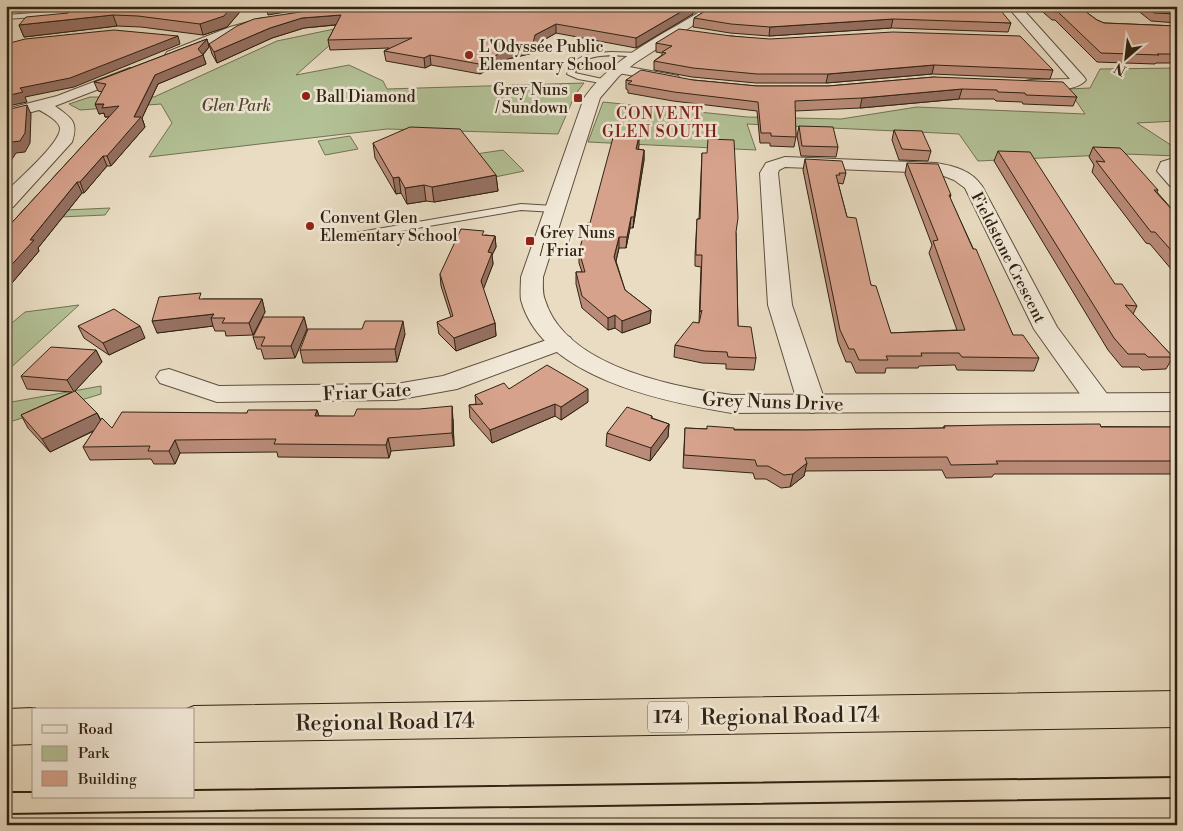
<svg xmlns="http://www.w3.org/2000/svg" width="1183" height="831" font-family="'Libre Bodoni',serif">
	<rect width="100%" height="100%" fill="#e9dcc2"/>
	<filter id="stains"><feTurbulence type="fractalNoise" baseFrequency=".004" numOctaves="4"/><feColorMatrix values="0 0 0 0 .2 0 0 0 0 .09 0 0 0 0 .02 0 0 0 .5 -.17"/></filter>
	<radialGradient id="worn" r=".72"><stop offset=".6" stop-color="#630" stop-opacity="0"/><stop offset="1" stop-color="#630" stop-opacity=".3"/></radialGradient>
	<path fill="#b3c196" stroke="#727254" d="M366 13 296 75 349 65 383 81 387 89 584 83 575 95 558 134 387 129 149 157 172 123 161 104 80 110 69 104 90 97H154L277 41 339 28Z
		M1177 68V121L1137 123 1177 149V156L1125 154 978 161 959 134 747 124 756 150 588 142 603 102 747 117 841 119 917 107 1085 114 1068 89 1090 88 1100 69Z
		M350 136 358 149 325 155 318 141Z
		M503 150 524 171 495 177 476 154Z
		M110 208 105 215 15 219 22 212Z
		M79 305 6 372V328L25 312Z
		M101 386V394L6 423V403Z"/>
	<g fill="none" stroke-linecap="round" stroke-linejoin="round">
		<defs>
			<path id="service" d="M71 6H78L64 15 6 19V15L63 11Z
				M611 52 640 53 643 55 640 57C621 56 582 49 575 73L607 80V84L578 79 567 74C574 54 592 53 611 52Z
				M521 204 554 206 559 209 554 212 521 210 354 239 349 236 354 233Z"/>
			<path id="minor" d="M674 6H703L714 8 716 11 710 15 680 10Z
				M1007 6H1020L1084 77 1086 80C1076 93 1040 91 1025 87L1023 84 1025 81 1030 80 1070 79Z
				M263 18 267 19 269 22 267 25 238 33 177 58 172 59 165 55 167 52 230 27Z
				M618 65 673 75 678 76 680 79 678 82 673 83 613 72 611 69 613 66Z
				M130 68 135 69 137 72 135 75 55 106C71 118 79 121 72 142L13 207 6 209V192C17 180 61 143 60 128 59 121 45 113 39 110L6 119V109L57 96Z
				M785 157 936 163C954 166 971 170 982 186L1057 327 1113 402 1110 408 1100 411 1090 408 1034 329 965 188 954 180 936 173 785 167 779 170 778 173 792 305 826 404 822 410 812 413 802 410 798 404 768 305 760 173 766 163Z
				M1177 157 1175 170 1177 187 1170 186 1157 171 1161 162Z
				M561 335 570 337 573 342 570 347 457 389 396 400 217 402 160 383 156 377 160 371 169 369 219 386 396 384 443 376Z"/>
			<path id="tertiary" d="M709 6H723L635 63 619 76 600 98 543 277C543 284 542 293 545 300 565 366 673 387 732 395L1177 393V411L732 413C665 402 542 378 521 300 520 293 521 284 521 277L584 98C614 55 666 34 709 6Z"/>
			<path id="motorway" d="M1177 691V727L194 742V710H184L194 706Z
				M34 708 39 710H34V744L6 745V709Z"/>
		</defs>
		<use href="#service" stroke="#5e503e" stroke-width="2"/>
		<use href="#minor" stroke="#5e503e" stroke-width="2"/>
		<use href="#tertiary" stroke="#5e503e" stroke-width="2"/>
		<use href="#motorway" stroke="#302212" stroke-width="2"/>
		<use href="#service" fill="#f1e8d7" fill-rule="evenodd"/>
		<use href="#minor" fill="#f1e8d7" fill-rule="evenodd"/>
		<use href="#tertiary" fill="#f1e8d7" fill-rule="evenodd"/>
		<use href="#motorway" fill="#e9dcc2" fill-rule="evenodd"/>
		<path stroke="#302212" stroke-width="2" d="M194 790 1177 777
			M6 792H34
			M6 814 1177 798"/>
	</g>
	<path fill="#b98b78" stroke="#302212" d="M77 6H245L227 27 203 35 141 27 117 26 24 37 19 25 68 13Z
		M388 6 693 14 636 48 556 33 535 45 533 53 508 59 480 74 431 65 425 68 386 61 384 51 389 48 330 50 328 40 336 25 304 28 272 38 217 63 212 54 209 44Z
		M713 6 1011 23 1008 32 891 28 769 36 730 33 693 27 694 18Z
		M1036 6H1078L1097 20 1104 23 1177 26V63H1156L1155 64 1097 62 1055 20H1052Z
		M1132 6H1177V23L1151 21Z
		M731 36 1053 70 1050 79 932 74 826 83H756L692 77 654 70V61L662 55V53L656 52V43Z
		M207 39 209 47 203 55 206 64 158 84 142 118 145 127 111 166H107L84 193H82L38 248 39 251 6 290V229L109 117H105L104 113 99 114 102 92 98 91 94 82Z
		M934 77 1077 97 1073 106 1023 104 1022 102 996 101 994 99H959L860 108 795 111 796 137 794 147 770 146V143H760L757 111 673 101 628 93V90L626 89V80H693L757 86H828Z
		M799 126 838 147 836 157 801 156 797 136Z
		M894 130 931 151 928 161 899 160 892 140Z
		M639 136 638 149 644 150V160L633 228H630L626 248H619L616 261 625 290 651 310 650 323 622 333 615 328 608 330 582 308 576 284V272H582L579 263V251L590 223Z
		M373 143 496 175 498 191 434 202 426 201 407 204 401 193 396 194 375 158Z
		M1093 147 1158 190 1157 192 1177 215V276L1150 244 1146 243 1092 172 1094 165 1089 157Z
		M998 151 1115 284 1137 306 1133 314 1173 357 1166 369 1142 370 1139 367H1122L1108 350 994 161Z
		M702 153 736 233 738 326 756 358 754 370 726 369V364L702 363 674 357 675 345 699 323 701 267 695 266V256L697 219H699Z
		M805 159 846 173 843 184 838 183 847 217 871 285 891 333 957 330 929 253 932 245 905 174 907 163 951 195 950 198 1013 335 1039 358 1034 371 957 370 955 365 919 366 918 368H886L885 373H856L851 362H846L838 342 803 170Z
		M485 235 495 236 496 247 492 255 493 264 483 289 495 323 496 336 456 351 439 334 437 322 451 317 441 286 440 274Z
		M203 299H262L265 312 253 335 226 336 225 331H215L213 326 157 333Z
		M304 317 307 329 295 358 264 359 261 349H257L253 337Z
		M78 326 145 338 109 355 84 338Z
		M405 334 397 362 303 363 300 350Z
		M96 350 102 362 75 391 97 413 101 420 112 428 247 413 317 410 319 416 453 419 454 446 391 451 389 458 278 457 277 452 180 453 175 464H154L151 459 90 460 83 447 94 431 50 452 28 428 21 415 72 392 27 389 21 376Z
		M509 389 588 402 561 420 555 416 492 443 470 418 469 405 476 404 475 395Z
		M652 416V418L669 424 668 437 650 461 606 446 607 433Z
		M944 426 1177 427V474H994L992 477 946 478 942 470 805 471 804 476 790 487 781 488 766 479H755L753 473 683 468 685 428 707 429 806 430 943 428Z"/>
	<path fill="#967162" stroke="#302212" d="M232 6H245L227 27 203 35 200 24Z
		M266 6H321L268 15Z
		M691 6H693V14L636 48V38Z
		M113 15 117 26 24 37 19 25Z
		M341 15 343 24 304 28 272 38 217 63 214 52 270 28 302 18Z
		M893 19 891 28 769 36 770 27Z
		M556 24V33L535 45 533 53 508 59 480 74 479 64Z
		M178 36 180 44 74 87 25 97 27 102 8 106 6 102V95L20 88Z
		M207 39 209 47 202 55H203L206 64 158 84 142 118 145 127 111 166 107 156 134 117 155 75 198 49Z
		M430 55 431 65 425 68 424 58Z
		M934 65 932 74 826 83 828 74Z
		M962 89 959 99 860 108 862 98Z
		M95 104H104L119 106 122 116 105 117 104 113 99 114Z
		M27 105 31 114 30 143 25 152 16 153 6 169V152Z
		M639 136V146L636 160V149Z
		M644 150V160L633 228 634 217Z
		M103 156 107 166 84 193 80 182Z
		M496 175 498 191 434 202 432 187Z
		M399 177 401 193 396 194 393 178Z
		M77 182 82 193 38 248 39 251 6 290V271L30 240Z
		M424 185 426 201 407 204 405 188Z
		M631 217 630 228 626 248 627 237Z
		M495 236 496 247 492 255 493 264 482 293 481 281 488 252Z
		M619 237V248L614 269V257Z
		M262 299 265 312 253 335 249 323Z
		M651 310 650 323 622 333V321Z
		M214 314 211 318 213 326 157 333 152 321Z
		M615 315V328L608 330V318Z
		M304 317 307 329 295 358 291 346Z
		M403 321 405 334 397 362 395 349Z
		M495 323 496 336 456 351 454 338Z
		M140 326 145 338 109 355 103 343Z
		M96 350 102 362 74 392 67 380Z
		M588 389V402L561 420V407Z
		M555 404V416L492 443 490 430Z
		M452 406 453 419 454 446 452 433Z
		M317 410 321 423 315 416Z
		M97 413 103 426 50 452 42 439Z
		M669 424 668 437 650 461 651 448Z
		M388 438 391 451 389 458 386 445Z
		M175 440 180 453 175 464 169 451Z
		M807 463 804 476 790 487 793 474Z"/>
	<path fill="#d7a28c" stroke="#302212" d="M77 6H232L224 16 200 24 138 16 113 15 19 25 26 17 68 13Z
		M388 6H691L636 38 556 24 535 35 533 43 508 49 479 64 430 55 424 58 384 51 412 38 328 40 341 15 302 18 270 28 214 52 209 44 237 26 254 19 320 9Z
		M713 6H997L1011 23 893 19 770 27 731 24 694 18Z
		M1047 6H1078L1097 20 1104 23 1177 26V54H1157L1159 55 1101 53 1058 12H1054Z
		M1145 6H1177V14L1154 13Z
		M679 29 731 36 770 39 893 32 1020 36 1053 70 934 65 828 74H757L693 68 654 61 666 53 662 52 672 46 656 43Z
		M114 30 178 36 70 78 20 88 23 92 6 96V48L10 43 25 39Z
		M207 39 198 49 203 55 155 75 134 117H141L107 156H103L80 182H77L30 240H34L6 271V229L119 106 102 108 104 104H95L106 84 94 82Z
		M641 70 693 80 757 86H828L934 77 1063 82 1077 97 1026 95 1025 93 998 92 997 90 962 89 862 98 795 101 796 137 771 136V133H761L758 102 674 92 628 84 632 81 626 80Z
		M27 105 25 133 20 141 12 142 6 152V110Z
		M799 126 833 127 838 147 802 146Z
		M410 127 460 129 496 175 432 187 424 185 405 188 399 177 393 178 373 143Z
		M894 130 922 131 931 151 902 149Z
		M614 134 639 136 636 149 644 150 634 217H631L627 237H619L614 257 625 290 651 310 622 321 615 315 608 318 582 296 576 272H585L579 251 587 223H590Z
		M708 139 734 140 738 218 736 232 738 326 751 327 756 358 728 357 727 352 704 351 675 345 693 322 699 323 702 310 700 312 702 255H696V245L697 219H700L702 153H707Z
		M1093 147 1120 148 1125 153 1158 190H1154L1177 215V257L1155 232H1151L1096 161 1105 162Z
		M998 151 1030 152 1115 284H1122L1137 306 1125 305 1173 357H1148L1145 354H1128L1114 338Z
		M805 159 842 161 846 173H839L840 175H836L847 217 856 218 871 285 876 286 891 333 965 330 933 241 938 240 907 163 938 164 951 195H949L973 249H976L1013 335H1023L1039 358 962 357 959 353H921L922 356H886L888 360H859L854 349H849L840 330Z
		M461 229 484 231 482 235 495 236 488 252 492 253 481 281 495 323 454 338 437 322 453 316 440 274Z
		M201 293 199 299H262L249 323H222L225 318H211L214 314 152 321 159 297Z
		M114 309 140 326 103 343 78 326Z
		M263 317H304L291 346H261L265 337H253Z
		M365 321H403L395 349 300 350 308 329H362Z
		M51 347 96 350 67 380 21 376Z
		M547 365 588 389 561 407 555 404 490 430 469 405 483 404 475 395 504 383 509 389Z
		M75 391 97 413 42 439 21 415Z
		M452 406V433L388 438 386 445 274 444 276 439 175 440 169 451H148L150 446 83 447 102 418 112 428 122 412 247 413 248 410H317L315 416H354L357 409H419Z
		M627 407 652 416 651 418 669 424 651 448 607 433Z
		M1100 424 1101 427H1177V461H996L998 464 951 465 947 457 805 458 807 463 793 474 784 475 768 466H757L755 460 684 455 685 428 707 429V426L734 428V430H806L945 428 944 426 990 425Z"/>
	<g fill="#8f2418" stroke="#f1e8d7" stroke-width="2">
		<circle cx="469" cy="55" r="5"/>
		<circle cx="306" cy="96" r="5"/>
		<rect x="573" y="93" width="10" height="10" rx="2.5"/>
		<circle cx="310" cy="226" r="5"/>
		<rect x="525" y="236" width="10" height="10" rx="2.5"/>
	</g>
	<g text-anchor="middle" stroke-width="5" stroke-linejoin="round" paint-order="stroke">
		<g font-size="16" fill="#302212" stroke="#f1e8d7" text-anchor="start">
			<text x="479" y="52">L'Odyssée Public<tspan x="479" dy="18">Elementary School</tspan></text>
			<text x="568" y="95" text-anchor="end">Grey Nuns<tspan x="568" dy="18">/ Sundown</tspan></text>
			<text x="316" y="102">Ball Diamond</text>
			<text x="320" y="223">Convent Glen<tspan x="320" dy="18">Elementary School</tspan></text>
			<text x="540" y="238">Grey Nuns<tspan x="540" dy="18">/ Friar</tspan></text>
		</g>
		<g font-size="16" font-style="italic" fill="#514a33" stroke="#f1e8d7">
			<text x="236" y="111">Glen Park</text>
		</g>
		<g font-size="16" letter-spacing="1" fill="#7a1f14" stroke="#f1e8d7">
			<text x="660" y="119">CONVENT<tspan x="660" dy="18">GLEN SOUTH</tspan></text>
		</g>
		<g font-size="16" fill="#302212" stroke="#f1e8d7">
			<text transform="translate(1009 257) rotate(63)" y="6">Fieldstone Crescent</text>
		</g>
		<rect fill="#f1e8d7" stroke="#6a5d4d" stroke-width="1" x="648" y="701.5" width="40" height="31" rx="4"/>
		<g font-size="18" font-weight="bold" fill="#302212">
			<text x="668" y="723">174</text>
		</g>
		<g font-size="19" fill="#302212" stroke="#f1e8d7">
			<text transform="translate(367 391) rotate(-3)" y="7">Friar Gate</text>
			<text transform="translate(773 401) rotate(2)" y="7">Grey Nuns Drive</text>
		</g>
		<g font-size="22" fill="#302212" stroke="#f1e8d7">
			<text transform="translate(790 715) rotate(-1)" y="8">Regional Road 174</text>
			<text transform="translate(385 721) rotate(-1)" y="8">Regional Road 174</text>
		</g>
	</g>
	<rect width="1183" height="831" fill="none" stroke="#e9dcc2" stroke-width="25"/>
	<rect x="8" y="8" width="1168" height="816" fill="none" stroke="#302212" stroke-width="2.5"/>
	<rect x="12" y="12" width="1158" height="806" fill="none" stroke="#302212"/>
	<rect x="32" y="708" width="162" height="90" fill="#f1e8d7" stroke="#a49988"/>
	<rect x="42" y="725" width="25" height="8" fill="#f1e8d7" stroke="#a49988"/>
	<text x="78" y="734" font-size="15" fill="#302212">Road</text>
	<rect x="42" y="746" width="25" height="15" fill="#b3c196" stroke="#a49988"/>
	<text x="78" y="758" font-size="15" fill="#302212">Park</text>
	<rect x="42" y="771" width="25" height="15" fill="#d7a28c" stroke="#a49988"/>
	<text x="78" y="784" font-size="15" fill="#302212">Building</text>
	<g transform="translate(1126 58) rotate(208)" stroke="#f1e8d7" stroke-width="4" paint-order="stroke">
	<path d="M0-4L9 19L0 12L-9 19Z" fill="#302212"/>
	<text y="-8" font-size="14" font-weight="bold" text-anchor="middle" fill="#302212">N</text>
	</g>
	<rect width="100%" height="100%" filter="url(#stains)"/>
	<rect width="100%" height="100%" fill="url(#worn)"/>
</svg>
